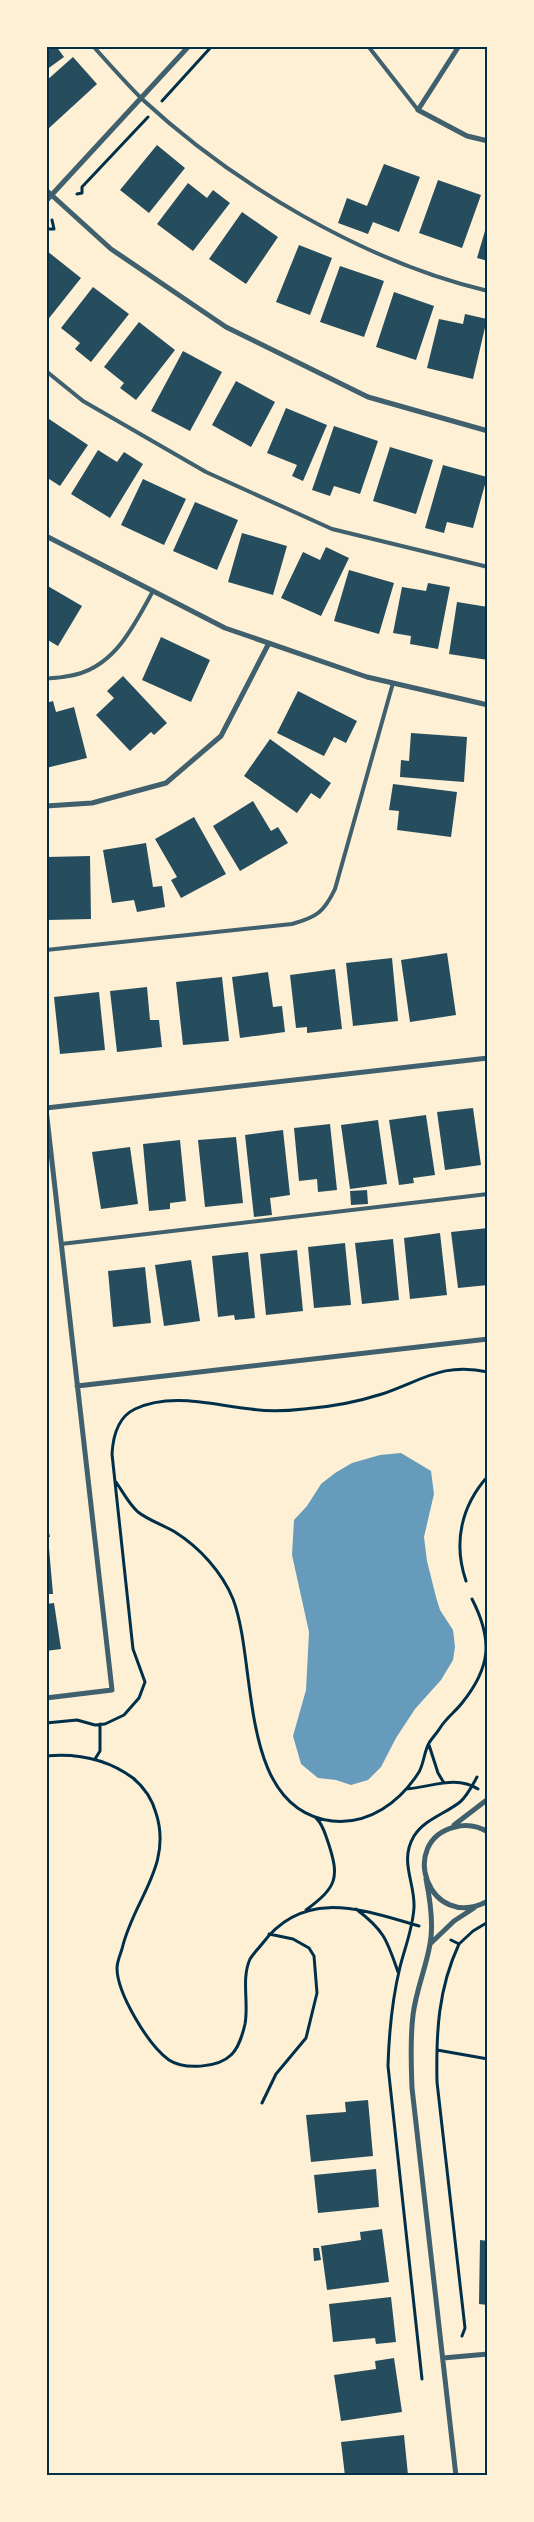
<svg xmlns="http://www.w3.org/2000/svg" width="534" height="2522" font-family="Barlow,sans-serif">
	<rect width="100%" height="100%" fill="#fdf0d5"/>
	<path fill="#669bbc" d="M401 1453 431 1471 434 1494 424 1537 427 1561 436 1597 440 1610 453 1630 455 1647 453 1660 441 1680 415 1709 396 1738 381 1767 368 1780 351 1785 336 1780 318 1778 301 1764 293 1736 306 1690 309 1632 292 1555 294 1520 307 1506 321 1484 335 1473 352 1463 380 1455Z"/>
	<path fill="#264d5e" d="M46 46H56L64 57 46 70Z
		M73 57 97 84 48 129 46 81Z
		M157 145 185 168 149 213 120 190Z
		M384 164 420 177 399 232 373 222 368 234 338 223 347 198 367 206Z
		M438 180 481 195 462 248 419 233Z
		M188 183 207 198 213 190 230 203 193 251 157 224Z
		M242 212 278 237 246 284 209 259Z
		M487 224H488V261L477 258Z
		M299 245 332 258 310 315 276 302Z
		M47 251 81 278 46 322V252Z
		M340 266 384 281 364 337 320 322Z
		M93 287 129 314 91 362 75 349 80 343 61 328Z
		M394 292 434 306 416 360 376 347Z
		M465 314 487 319 473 379 427 368 439 319 463 324Z
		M139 322 175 350 136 400 120 388 124 383 104 367Z
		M183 351 222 372 190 431 151 411Z
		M236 381 275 402 251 447 212 425Z
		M286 408 327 425 303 481 292 476 297 465 267 453Z
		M49 419 88 445 60 486 46 477V423Z
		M334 426 378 441 360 494 334 486 330 496 312 490Z
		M390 447 433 460 416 514 373 501Z
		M98 450 117 462 124 452 143 464 110 518 71 494Z
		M443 465 487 477 473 528 447 522 444 533 425 528Z
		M143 479 186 499 164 545 121 525Z
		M195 502 238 520 217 570 173 551Z
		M242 533 287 546 273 595 228 582Z
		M326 547 349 558 321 616 281 598 303 552 320 560Z
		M349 570 394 583 379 634 334 621Z
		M428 583 450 587 438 649 410 644 411 636 393 633 402 587 426 591Z
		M46 585 82 606 58 646 46 639Z
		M457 602 488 607V660L449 654Z
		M161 637 210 660 191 702 142 680Z
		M123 676 167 723 154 735 151 732 130 751 96 715 114 698 107 691Z
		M298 691 357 721 346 743 334 737 324 756 277 733Z
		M53 701 56 712 74 707 87 758 46 768V703Z
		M411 733 467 737 464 782 400 777 401 760 409 761Z
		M270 739 331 783 320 799 311 793 297 813 244 776Z
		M393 784 457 792 451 837 397 830 399 811 389 810Z
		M253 801 271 831 278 827 288 843 240 871 213 826Z
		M194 817 226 874 181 898 171 880 177 877 155 839Z
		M146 843 153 887 162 886 165 907 137 912 134 900 112 903 103 850Z
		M90 856 91 919 48 920 47 857Z
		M447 953 456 1015 410 1022 401 960Z
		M392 958 398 1021 353 1026 346 963Z
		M335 969 342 1029 307 1033V1027L296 1028 290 975Z
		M268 972 273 1007 282 1006 285 1032 240 1038 232 977Z
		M222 977 229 1041 183 1045 176 982Z
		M147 987 150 1020H159L162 1047 117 1052 110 991Z
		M99 992 105 1050 60 1054 54 997Z
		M473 1108 481 1165 445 1170 437 1112Z
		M426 1115 435 1175 413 1178 414 1183 399 1185 389 1120Z
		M378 1120 387 1184 350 1189 341 1125Z
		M330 1124 337 1190 318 1192 317 1179 299 1181 294 1128Z
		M283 1130 290 1195 270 1198 272 1215 254 1217 245 1135Z
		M236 1137 243 1203 205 1207 198 1140Z
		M180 1140 186 1201 170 1203V1209L149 1211 143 1144Z
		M130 1147 138 1204 101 1209 92 1152Z
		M367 1190 368 1204 351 1205 350 1191Z
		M488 1228V1285L458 1288 451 1232Z
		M440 1233 447 1295 410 1299 404 1238Z
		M393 1239 399 1300 362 1304 355 1243Z
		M345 1243 351 1305 314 1308 308 1247Z
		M297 1250 303 1311 266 1315 260 1254Z
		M248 1252 255 1318 235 1320 234 1315 218 1317 212 1256Z
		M191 1260 200 1321 164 1326 155 1265Z
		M145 1267 151 1323 113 1327 108 1271Z
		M46 1519 50 1537H46Z
		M46 1548H49L53 1594H46Z
		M54 1603 61 1649 46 1651V1604Z
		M368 2100 373 2156 311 2162 306 2115 346 2112 345 2102Z
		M376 2169 379 2207 318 2213 314 2175Z
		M382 2229 389 2282 327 2290 321 2246 361 2240 360 2232Z
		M480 2240 488 2241V2305L479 2304Z
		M313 2248H319L321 2260 314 2261Z
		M391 2297 396 2342 376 2344 375 2338 333 2342 329 2304Z
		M394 2358 402 2412 341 2421 334 2375 376 2369 375 2361Z
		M404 2435 408 2475 345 2476 341 2442Z"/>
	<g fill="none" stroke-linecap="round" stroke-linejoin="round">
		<path stroke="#003049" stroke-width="3" d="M162 101 212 46
			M77 194 82 193V187L148 117
			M46 229H54L52 220
			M116 1482C123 1492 129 1504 138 1512 148 1520 163 1525 175 1532 199 1547 222 1572 233 1599 258 1664 237 1809 332 1821 369 1825 400 1802 419 1772 424 1763 424 1752 429 1743 432 1738 437 1733 440 1728 446 1718 455 1712 462 1703 491 1667 493 1640 472 1599
			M466 1581C453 1543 461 1506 488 1476
			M46 1723 77 1720 95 1725 105 1724 124 1715 139 1698 145 1682 133 1649 112 1454C113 1436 118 1417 135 1409 171 1392 213 1405 251 1409 269 1412 287 1411 304 1409 331 1407 357 1402 382 1394 423 1380 443 1362 488 1372
			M429 1745 438 1773 444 1783
			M46 1756C78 1753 107 1759 133 1778 144 1787 152 1799 156 1813 173 1866 133 1900 122 1949 120 1955 117 1962 117 1968 117 1993 148 2045 169 2060 184 2070 218 2068 231 2055 238 2049 243 2033 245 2024 249 2003 241 1979 250 1959 253 1954 258 1949 262 1944 304 1887 363 1910 419 1926
			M95 1759 100 1751V1724
			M406 1789C432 1787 456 1775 478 1789
			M356 1909C384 1930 387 1940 398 1972
			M306 1910C337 1887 340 1878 328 1842 325 1834 323 1824 316 1818
			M451 1940 459 1944C438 1989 436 2033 437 2082L465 2328 462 2336
			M459 1944 473 1931 488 1922
			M437 2050 488 2059
			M262 2103 276 2074 306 2038 317 1993 314 1956 309 1948 293 1939 269 1934
			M422 2379 388 2066C389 2032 392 2000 400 1967 405 1947 413 1928 414 1907 415 1882 399 1861 414 1836 425 1819 445 1814 460 1802 467 1796 472 1786 477 1777"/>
		<path stroke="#3f606c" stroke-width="4" d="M93 46C109 64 125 82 142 99 235 185 365 262 488 291
			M368 46 418 110
			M46 371 83 401 206 472 332 529 488 567
			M46 678C54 679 62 677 69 676 114 669 133 627 153 591
			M46 950 292 924C317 917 324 912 335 889L393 683
			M61 1244 488 1194"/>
		<path stroke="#3f606c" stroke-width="5" d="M459 46 418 110 467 136 488 141
			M46 190 111 249 226 327 368 397 488 431
			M46 201 189 46
			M46 536 225 628 367 677 488 705
			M46 806 92 803 166 783 221 736 269 643
			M488 877V895
			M46 1108 488 1058
			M46 1109 112 1690 46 1698
			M77 1386 488 1339
			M454 1825 488 1799
			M488 1832C478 1826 466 1824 455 1827 397 1841 429 1933 488 1901
			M426 1879C430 1899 434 1924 430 1944 426 1968 416 1990 413 2015 410 2039 411 2063 412 2088L456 2476
			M430 1944 454 1921 474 1908
			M443 2358 488 2354"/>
	</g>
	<rect width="534" height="2522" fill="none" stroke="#fdf0d5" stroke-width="95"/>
	<rect x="48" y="48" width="438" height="2426" fill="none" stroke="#003049" stroke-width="2"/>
</svg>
